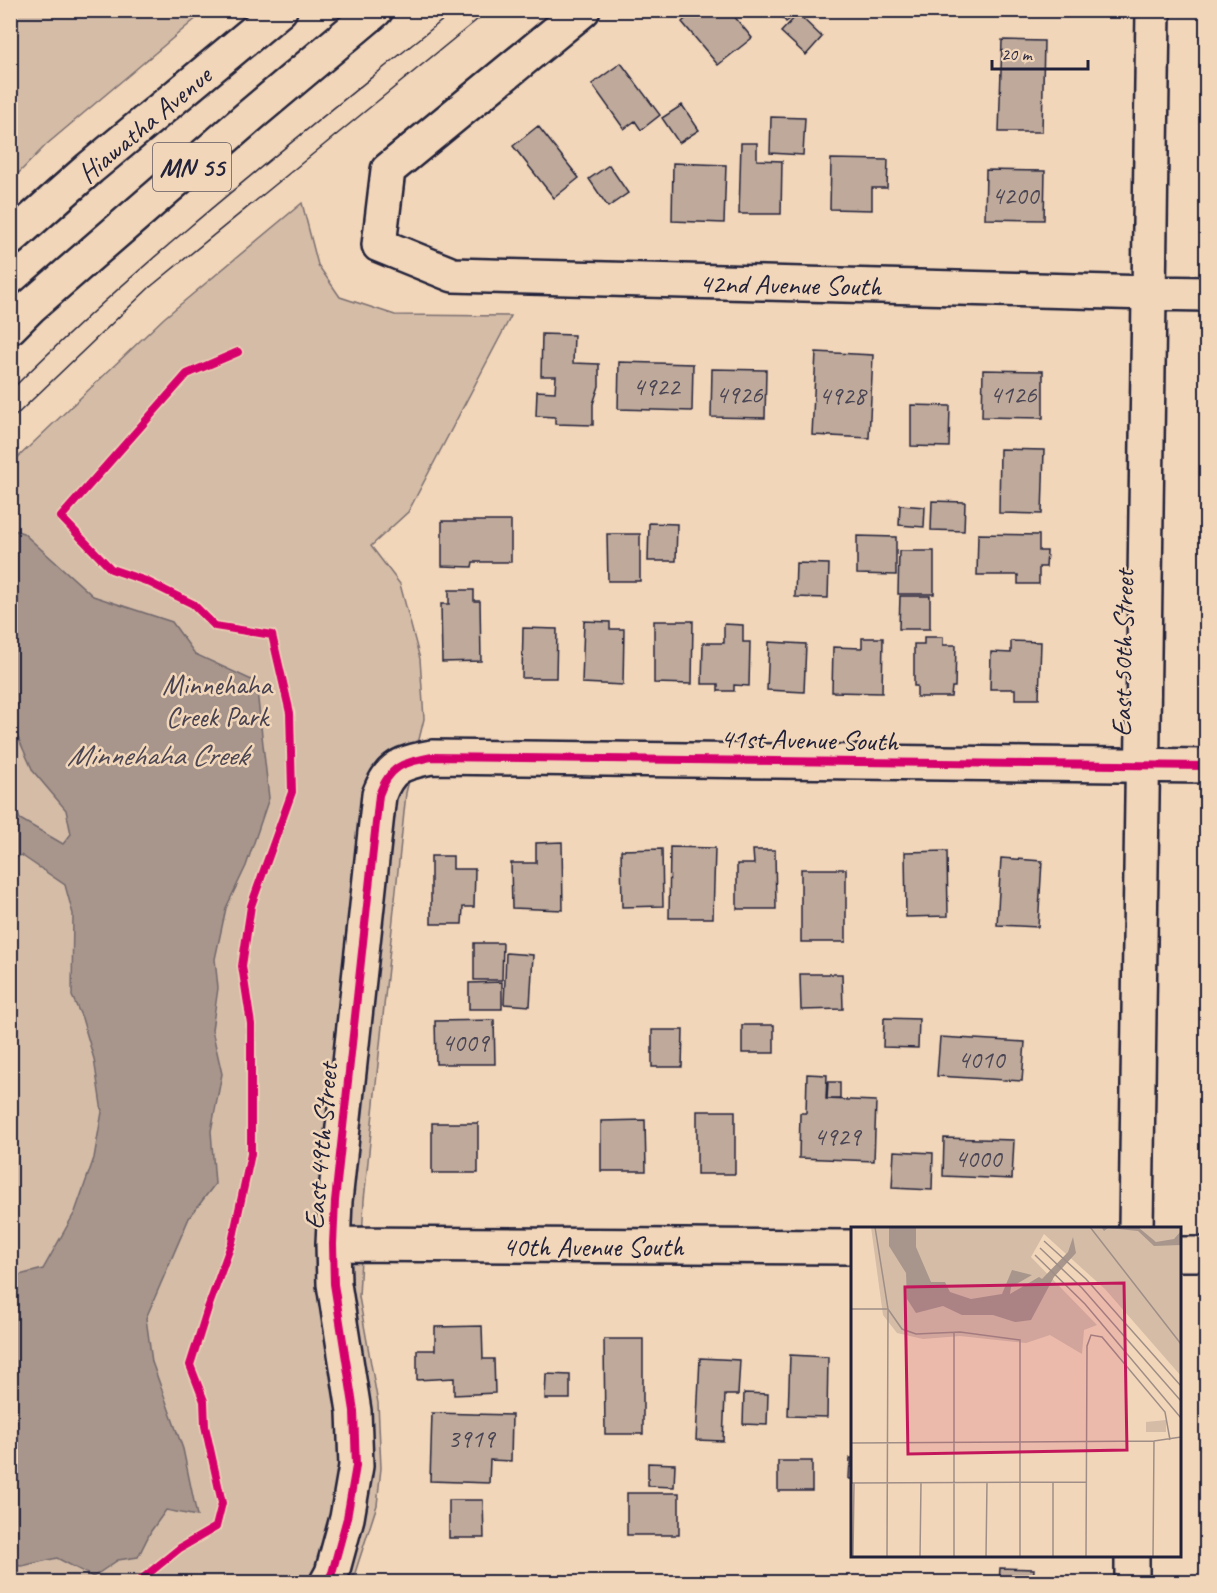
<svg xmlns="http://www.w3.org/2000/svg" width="1217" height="1593" font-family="Caveat,sans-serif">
	<rect width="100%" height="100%" fill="#f2d6b9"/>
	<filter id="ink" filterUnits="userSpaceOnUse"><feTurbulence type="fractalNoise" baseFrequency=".0167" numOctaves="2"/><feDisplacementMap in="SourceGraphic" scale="12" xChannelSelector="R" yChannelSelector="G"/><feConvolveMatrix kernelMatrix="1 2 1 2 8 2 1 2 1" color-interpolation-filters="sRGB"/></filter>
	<g filter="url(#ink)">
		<path fill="#d4bca7" stroke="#7b6f71" stroke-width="1.5" d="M11 10H205V11L47 144 11 181Z
			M302 203 318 265 340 297 395 315 511 316 408 512 371 546 400 584 420 659 424 719 406 793 364 1200 359 1297 378 1403 381 1468 377 1505 352 1582H11V464L164 318Z"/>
		<path fill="#a8968c" stroke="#72686c" stroke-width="1.5" d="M11 529 23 533 93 596 172 622 195 654 256 682 269 798 246 866 226 908 215 959 218 988 212 1030 222 1074 211 1131 215 1184 189 1218 146 1318 152 1362 183 1449 197 1516 166 1510 151 1531 138 1557 118 1560 93 1577 57 1558 22 1566 11 1565V1277L43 1269 75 1212 94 1158 102 1112 94 1059 82 1018 72 996 73 914 65 885 21 855 11 860V797L20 819 63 844 71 834 66 810 33 771 11 722Z"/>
		<path fill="#bea99a" stroke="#22223b" stroke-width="1.5" d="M695 10H729L752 38 718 65 682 22Z
			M777 10H802L786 22Z
			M798 14 822 37 806 55 781 32Z
			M1002 40 1044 41 1042 132H999Z
			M621 63 660 115 641 130 635 121 624 129 592 84Z
			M682 105 699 130 679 143 662 118Z
			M771 117 805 118 803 155 770 153Z
			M538 126 579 178 554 198 513 146Z
			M741 143H757V160L782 161 781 214H739Z
			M831 159 888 160 887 188H872V210L830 209Z
			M673 163 726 165 724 223 672 221Z
			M609 165 628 193 608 207 589 179Z
			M986 170 1045 171 1044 220 985 219Z
			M542 334 574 335 573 363 599 364V386L593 404V425L555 424V417L536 416 537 391 555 392 556 376H541Z
			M816 352 873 355 869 438 812 435Z
			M619 362 693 364 692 411 618 409Z
			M712 369 766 370 765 418 711 417Z
			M983 370 1043 371V418L982 417Z
			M911 405 950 406 949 447 911 446Z
			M1000 449 1044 450 1042 514 999 513Z
			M932 501 965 502 964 531 931 530Z
			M900 505 925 507 924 527 899 525Z
			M442 521H511V562H473L472 567 442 566Z
			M649 523 677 524 676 561H648Z
			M607 534H640V581H608Z
			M978 534 1039 535V551H1047L1046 567H1039V584H1018V575H977Z
			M857 536 896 537V575L857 574Z
			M899 551H934V594H898Z
			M796 563 829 564 828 598 795 597Z
			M449 590H474V601H480L481 661 442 662 441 604H449Z
			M900 596H930V629H899Z
			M584 621 610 622V629H624L623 685 582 683Z
			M654 621H693L692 684 654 683Z
			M724 624 743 625V642H750L749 686 734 685V691H718V684H702L703 643H724Z
			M523 628 557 629 556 678H522Z
			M924 637H943V645H956L955 687H952L951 697H917V686H914V644H924Z
			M862 638H883L882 693 832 692 833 647 862 648Z
			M1011 641 1041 642 1039 699H1015V689H990L991 652 1011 653Z
			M769 642 806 644 804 692 767 690Z
			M562 842 563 910 512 908 511 863H536V843Z
			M670 847 715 848 713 918H669Z
			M662 849 663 906 622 907 621 850Z
			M753 850H775L776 909H737V864H754Z
			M947 851 948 916 906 917 905 852Z
			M431 856H453V869H475L474 907H463L462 924H431Z
			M1001 858 1042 861 1038 927 997 925Z
			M801 869H846V942H801Z
			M474 943H503L502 980H474Z
			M506 953 533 955 530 1006 504 1004Z
			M800 974H842L843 1009 801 1010Z
			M502 982V1009H469V983Z
			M884 1018 919 1019 918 1048 883 1047Z
			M494 1020 495 1064H436L435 1021Z
			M742 1025H774V1053H742Z
			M652 1030H683L682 1067H652Z
			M940 1037 1025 1042 1022 1081 937 1076Z
			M807 1074 827 1075 826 1099 876 1101 874 1161 799 1158 800 1113H806Z
			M828 1082H840V1099H827Z
			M697 1111H735V1174H697Z
			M645 1120 646 1171H601V1121Z
			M432 1123H478V1173H432Z
			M944 1138 1014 1140 1012 1179 943 1176Z
			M894 1151 933 1153 932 1190 892 1188Z
			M482 1326 483 1359H494L495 1393 454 1395V1378L417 1380V1350H435V1327Z
			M604 1339H643V1434H605Z
			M790 1355 828 1357 827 1417 788 1416Z
			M700 1358 740 1360 738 1395H725L723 1441 696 1440Z
			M546 1374 570 1375V1399H545Z
			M744 1393 768 1394 767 1425 743 1424Z
			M432 1413 512 1415 511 1461 490 1460 489 1483 430 1481Z
			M850 1458H852V1479H849Z
			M778 1461H812V1491H778Z
			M648 1463 675 1464 674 1487 648 1486Z
			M627 1493H679V1535H627Z
			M449 1500H483L484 1538H449Z
			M1000 1568 1034 1569 1033 1582H999Z
			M395 1579H456V1582H395Z"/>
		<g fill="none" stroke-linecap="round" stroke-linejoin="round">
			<defs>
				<path id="street" d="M583 10 388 170 379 245 453 275 1150 293
					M333 1244 852 1247
					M1180 1254H1206
					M327 1582 332 1573 347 1518 356 1466 354 1411 334 1284 333 1244 335 1201 379 795C390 765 403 763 432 757L1206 766"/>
				<path id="secondary" d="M1150 293 1206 294
					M1136 1228 1153 10
					M1132 1582V1556"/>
				<path id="highway" d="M10 239 90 168 280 10
					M10 327 30 307 251 115 376 10"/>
			</defs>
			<use href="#street" stroke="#22223b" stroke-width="38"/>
			<use href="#secondary" stroke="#22223b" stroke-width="38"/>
			<use href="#highway" stroke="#22223b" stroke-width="38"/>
			<use href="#street" stroke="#f2d6b9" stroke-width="33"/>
			<use href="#secondary" stroke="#f2d6b9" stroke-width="33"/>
			<use href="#highway" stroke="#f2d6b9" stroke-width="33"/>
			<path stroke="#22223b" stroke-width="1.5" d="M10 391C148 253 304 133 455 10
				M10 421 149 288 489 10"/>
			<defs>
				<path id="cycleway" d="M138 1582 180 1548 216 1527 222 1503 205 1426 204 1401 190 1365 208 1308 232 1242 251 1154V1024L242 966 251 906 292 792 290 713 272 635 215 626 193 604 146 581 111 569 61 517 187 374 238 352
					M327 1582 332 1573 347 1518 356 1466 354 1411 334 1284 333 1244 335 1201 379 795C390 765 403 763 432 757L1206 766"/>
			</defs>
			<use href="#cycleway" stroke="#f2d6b9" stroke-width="11"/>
			<use href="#cycleway" stroke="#d6006c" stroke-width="8"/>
		</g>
	</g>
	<g text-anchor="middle" stroke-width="5" stroke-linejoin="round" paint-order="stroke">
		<g font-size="26" fill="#494453">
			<text x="1015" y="204">4200</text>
			<text x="656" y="395">4922</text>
			<text x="739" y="403">4926</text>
			<text x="1013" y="403">4126</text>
			<text x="842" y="404">4928</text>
			<text x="465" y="1051">4009</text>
			<text x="981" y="1068">4010</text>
			<text x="837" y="1145">4929</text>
			<text x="978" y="1167">4000</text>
			<text x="471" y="1447">3919</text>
		</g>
		<rect fill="#f2d6b9" stroke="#605861" stroke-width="1.5" x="153" y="143" width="78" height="48" rx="4.5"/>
		<g font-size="27" font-weight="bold" fill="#22223b">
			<text x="192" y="176">MN 55</text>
		</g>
		<g font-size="28" fill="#22223b" stroke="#f2d6b9">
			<text transform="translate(144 124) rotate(-40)" y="10">Hiawatha Avenue</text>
			<text transform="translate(790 284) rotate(1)" y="10">42nd Avenue South</text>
			<text transform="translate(1122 653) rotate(-89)" y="10">East 50th Street</text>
			<text transform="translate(809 739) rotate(1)" y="10">41st Avenue South</text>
			<text transform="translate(320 1146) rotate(-85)" y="10">East 49th Street</text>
			<text x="593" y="1256">40th Avenue South</text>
		</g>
		<g font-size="28" fill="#464151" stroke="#f2d6b9">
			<text x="217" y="694">Minnehaha<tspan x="217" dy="32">Creek Park</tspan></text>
		</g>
		<g font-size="30" font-style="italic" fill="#4a4553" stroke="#f2d6b9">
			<text x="157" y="765">Minnehaha Creek</text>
		</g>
	</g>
	<g transform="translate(851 1227)">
		<rect width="330" height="330" fill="#f2d6b9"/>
		<path d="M20 0H330V149L254 62 193 7 180 30 246 98 233 103 231 127 199 108 175 116 109 109 72 112 46 106 32 88ZM315 193V205H295V195Z" fill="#d4bca7"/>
		<path d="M38 0H65V20L80 55H94L99 65 120 72 151 67 161 43 181 48 160 60 159 67 188 50 191 52 217 25 222 10 225 26 203 50 180 93 164 95 142 88H111L92 79 65 86 56 72 55 46 38 19ZM250 0H287L305 15 323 12 330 4V18L303 19 287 4 257 1 253 4Z" fill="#a8968c"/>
		<path fill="none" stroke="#9f8e87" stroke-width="1.5" d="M24 0 37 82 36 330M239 0 330 117M193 14 235 52 330 159M189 21 231 61 330 174M184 28 234 77 330 191M0 82H37L51 102 65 107 109 105 169 113V330M0 216 303 214 330 210M0 256 236 255M2 330 3 256M69 330 70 256M103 330V105M135 330 136 255M202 330V255M235 330 236 119 240 108 251 110 314 185 319 213M302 330 303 214"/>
		<path fill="#c2185b" fill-opacity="0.15" stroke="#c2185b" stroke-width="3" d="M273 56 276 223 57 227 54 60Z"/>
		<rect width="330" height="330" fill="none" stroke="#22223b" stroke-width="3"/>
	</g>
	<rect width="1217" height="1593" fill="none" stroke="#f2d6b9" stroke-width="36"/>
	<rect x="18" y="18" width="1181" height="1557" fill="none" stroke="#22223b" stroke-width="2" filter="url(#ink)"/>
	<path d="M992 60v9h96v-9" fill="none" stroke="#22223b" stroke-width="3"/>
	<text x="1001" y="60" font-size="18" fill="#22223b" stroke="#f2d6b9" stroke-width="4.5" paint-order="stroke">20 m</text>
</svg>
